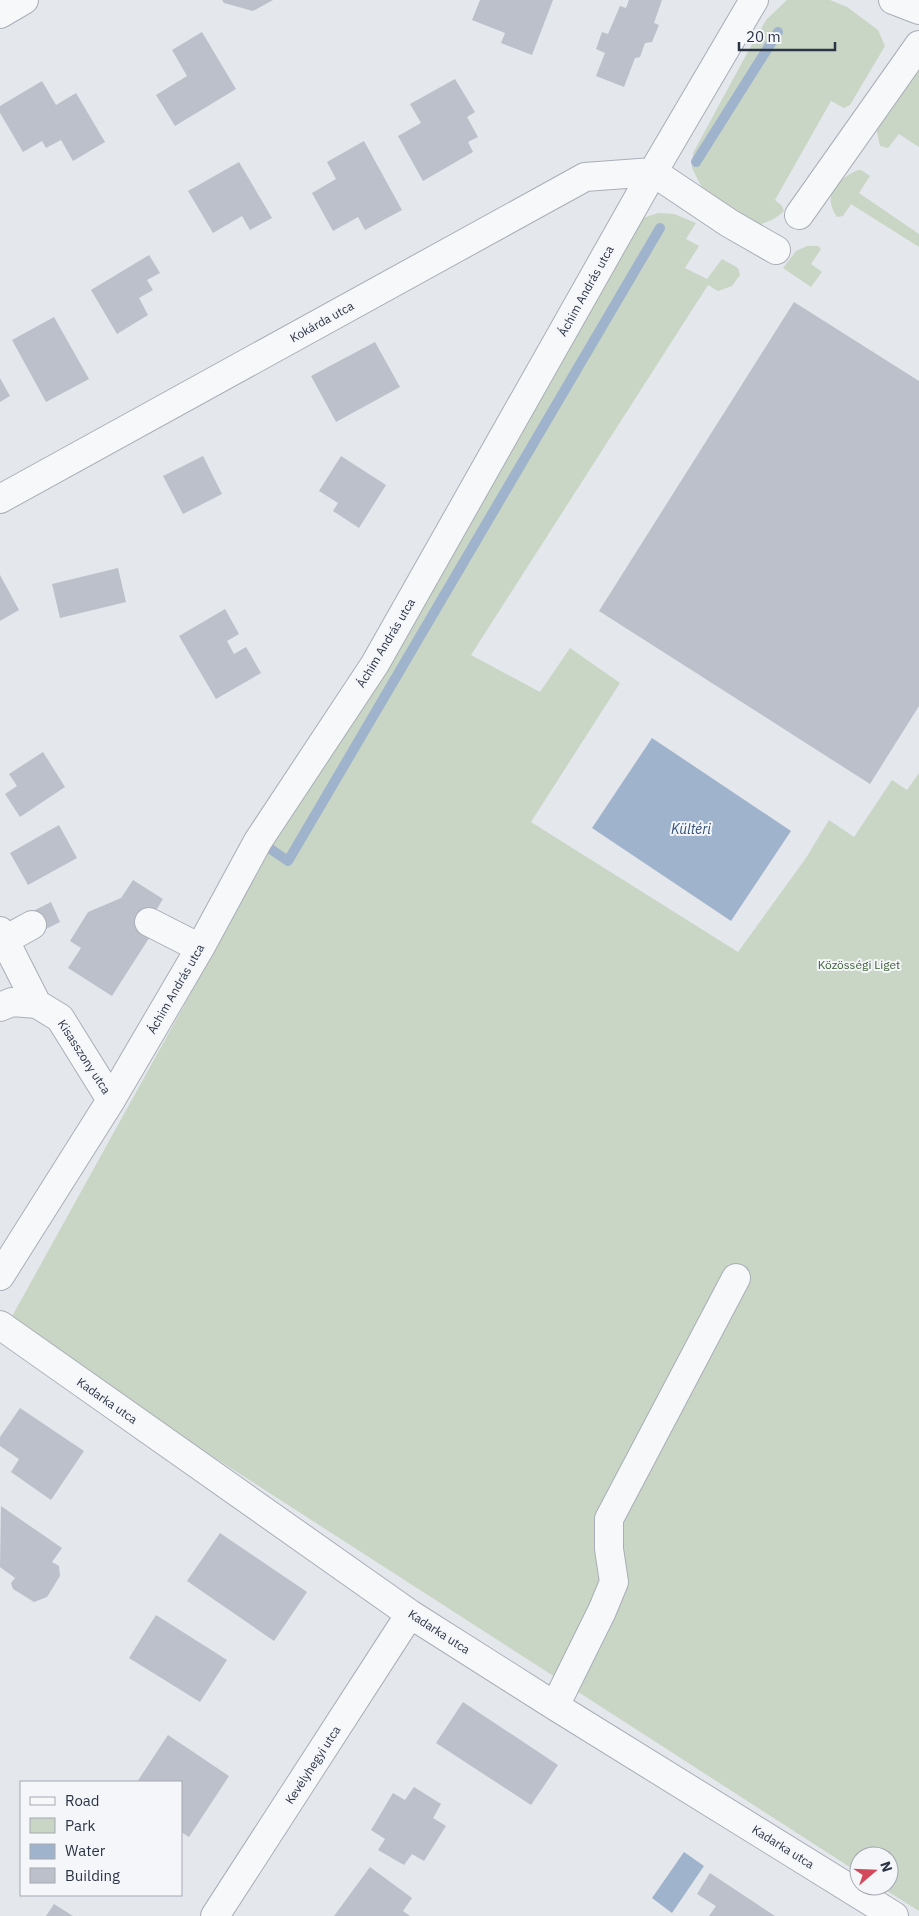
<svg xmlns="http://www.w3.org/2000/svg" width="919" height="1916" font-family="'IBM Plex Sans',sans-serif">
	<rect width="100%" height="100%" fill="#e4e7ec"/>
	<path fill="#c9d6c5" d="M787 0H830L847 7 878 30 885 46 850 105 844 108 831 101 775 200 782 206 784 211C774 221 763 224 750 226L701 186 692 168 693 153 758 33 767 19Z
		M919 61V147L899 134 888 148 880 146 875 123Z
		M858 170H861L870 176 859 193 919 234V247L851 204 843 216 837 217C821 195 838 179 858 170Z
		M658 213 674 214 696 223 686 239 699 246 685 268 707 279 722 259 738 268 740 275 732 286 718 291 708 285 471 655 540 692 570 648 620 683 531 822 738 952 806 858 829 820 854 837 892 780 907 790 919 773V1911L879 1886H889V1856H859V1873L212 1456 10 1320 337 729 629 232 643 218Z
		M807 246H818L821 249 811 264 822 272 811 287 783 268 796 251Z"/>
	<path fill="#9fb4cc" d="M652 738 791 831 731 921 592 828Z
		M684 1852 704 1866 672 1913 652 1898Z"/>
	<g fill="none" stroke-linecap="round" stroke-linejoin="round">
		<path stroke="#9fb4cc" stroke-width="10" d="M696 162 778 32
			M259 841 288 861 660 228"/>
	</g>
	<path fill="#bbc0ca" d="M222 0H273L253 11 224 3Z
		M480 0H553L532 55 501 43 505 33 472 20Z
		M629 0H662L654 23 659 25 652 42 645 43 640 57 635 58 624 87 596 76 605 53 596 49 602 32 608 34 620 6 626 8Z
		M202 32 236 89 175 126 156 95 187 76 172 50Z
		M455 79 475 112 467 117 478 137 468 142 473 152 423 181 398 136 421 123 410 104Z
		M42 81 56 105 76 93 105 142 73 161 61 140 46 148 42 141 23 152 0 113V106Z
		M364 141 402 210 365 230 358 217 333 231 312 193 336 179 327 162Z
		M239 162 272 218 250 230 242 216 213 233 188 191Z
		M149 255 160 273 147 280 153 290 139 298 148 315 117 334 91 290Z
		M794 302 919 381V706L870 784 599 611Z
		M54 317 89 379 46 402 12 340Z
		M375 342 400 387 336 422 311 376Z
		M0 378 10 396 0 402Z
		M203 456 222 494 183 514 163 476Z
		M341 456 386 485 359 528 333 511 338 503 319 491Z
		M118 568 126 602 60 618 52 584Z
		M0 575 19 610 0 621Z
		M225 609 239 634 227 641 234 654 246 647 261 673 216 699 179 636Z
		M43 752 65 787 20 817 5 794 17 786 9 774Z
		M59 825 77 858 28 885 10 853Z
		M133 880 163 899 144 930 151 935 112 996 68 968 81 948 70 941 88 912 121 898Z
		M51 902 60 922 36 934 27 914Z
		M20 1408 84 1451 51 1500 11 1472 19 1459 0 1446V1437Z
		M1 1506 62 1548 52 1562 59 1566 60 1576 47 1597 34 1602 13 1589 11 1583 15 1578 0 1567Z
		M220 1533 307 1592 274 1641 187 1581Z
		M156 1615 227 1660 200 1702 129 1658Z
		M463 1702 558 1765 531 1805 436 1743Z
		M168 1735 229 1776 189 1837 181 1832V1782H137Z
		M414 1787 441 1804 433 1818 446 1826 424 1861 412 1854 404 1865 378 1850 385 1839 371 1830 393 1793 405 1800Z
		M370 1867 412 1898 403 1911 410 1916H334Z
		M710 1873 775 1916H709L716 1906 697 1894Z
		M54 1904 73 1916H46Z"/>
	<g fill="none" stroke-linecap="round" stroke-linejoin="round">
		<defs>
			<path id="minor" d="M893 0 919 10
				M0 14 24 0
				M799 215 919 45
				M0 499 585 177 653 172 729 223 776 250
				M149 922 200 948
				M0 931 37 1004
				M5 940 32 925
				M0 1007 12 1002 37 1004 60 1018 111 1100
				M0 1276 111 1100 200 948 258 841 375 664 653 172 754 0
				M0 1325 410 1614 555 1706 894 1916
				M555 1706 602 1611 614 1582 609 1549V1519L736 1278
				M215 1916 410 1614"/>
		</defs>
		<use href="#minor" stroke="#a9aeb7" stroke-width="30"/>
		<use href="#minor" stroke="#f7f8fa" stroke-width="28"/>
	</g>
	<g text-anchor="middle" stroke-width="4" stroke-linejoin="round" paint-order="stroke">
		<g font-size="12" fill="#2b3445" stroke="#f4f6f9">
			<text transform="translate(586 291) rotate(-61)" y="4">Áchim András utca</text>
			<text transform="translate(322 322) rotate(-29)" y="4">Kokárda utca</text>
			<text transform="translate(386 643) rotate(-59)" y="4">Áchim András utca</text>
			<text transform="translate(176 989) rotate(-60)" y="4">Áchim András utca</text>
			<text transform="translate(84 1057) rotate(57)" y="4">Kisasszony utca</text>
			<text transform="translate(107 1401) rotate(35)" y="4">Kadarka utca</text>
			<text transform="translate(439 1632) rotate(33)" y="4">Kadarka utca</text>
			<text transform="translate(313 1765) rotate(-57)" y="4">Kevélyhegyi utca</text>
			<text transform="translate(783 1847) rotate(32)" y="4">Kadarka utca</text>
		</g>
		<g font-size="12" fill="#3f6138" stroke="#f4f6f9">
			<text x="859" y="969">Közösségi Liget</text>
		</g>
		<g font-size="14" font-style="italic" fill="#34527a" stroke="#f4f6f9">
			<text x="691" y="834">Kültéri</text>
		</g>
	</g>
	<rect x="20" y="1781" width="162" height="115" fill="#f4f6f9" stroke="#a4a8b1"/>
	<rect x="30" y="1797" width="25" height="8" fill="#f7f8fa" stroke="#a4a8b1"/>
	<text x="65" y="1806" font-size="15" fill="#2b3445">Road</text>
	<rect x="30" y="1818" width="25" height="15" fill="#c9d6c5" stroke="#a4a8b1"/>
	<text x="65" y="1831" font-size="15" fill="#2b3445">Park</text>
	<rect x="30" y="1844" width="25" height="15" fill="#9fb4cc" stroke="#a4a8b1"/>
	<text x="65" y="1856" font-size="15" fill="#2b3445">Water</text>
	<rect x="30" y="1868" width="25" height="15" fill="#bbc0ca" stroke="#a4a8b1"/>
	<text x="65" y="1881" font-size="15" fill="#2b3445">Building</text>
	<g transform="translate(874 1871) rotate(71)"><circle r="24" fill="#f4f6f9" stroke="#a4a8b1"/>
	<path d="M0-4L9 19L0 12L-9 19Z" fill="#d1495b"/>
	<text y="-8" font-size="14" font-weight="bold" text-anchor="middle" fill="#2b3445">N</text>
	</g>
	<path d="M739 42v8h96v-8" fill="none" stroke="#2b3445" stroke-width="2.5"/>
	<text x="746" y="42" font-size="15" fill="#2b3445" stroke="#f4f6f9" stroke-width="4" paint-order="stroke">20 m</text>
</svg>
